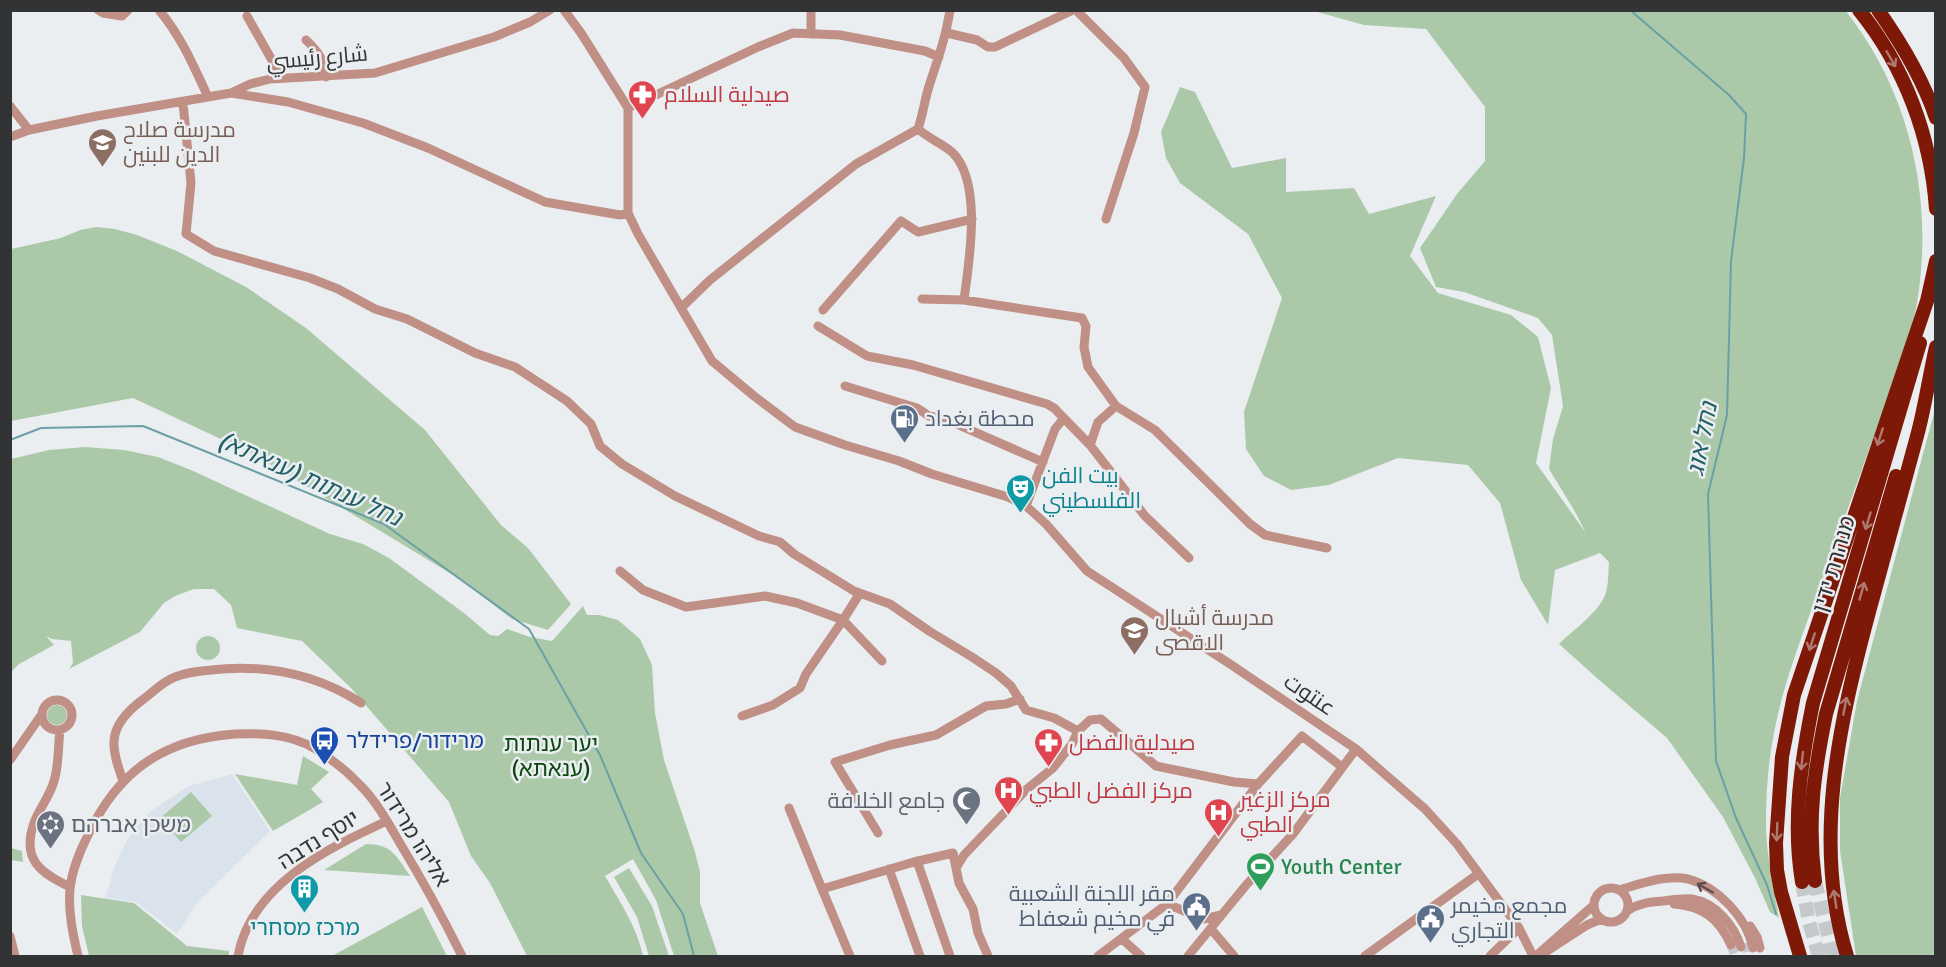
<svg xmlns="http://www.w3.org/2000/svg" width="1946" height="967" font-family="Signika,Cairo,'Noto Sans Hebrew',sans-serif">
	<rect width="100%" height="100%" fill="#eaeef1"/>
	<path fill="#dae3ec" d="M232 774 270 831 197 903 177 934 136 902 105 898 116 863 126 842 136 827 151 811 189 786Z"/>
	<path fill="#abc9a9" d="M1845 10C1911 93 1934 200 1917 303 1909 351 1888 398 1871 444 1852 498 1832 551 1813 605 1798 647 1782 689 1774 733 1768 763 1766 793 1766 823 1766 855 1774 887 1779 918L1770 912 1755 878 1723 817 1667 738 1598 679 1559 644C1572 631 1599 612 1605 595 1609 585 1608 573 1609 562L1600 553 1555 570 1548 625 1521 580 1500 503 1468 465 1398 458 1329 485 1291 490 1264 476 1246 449 1244 412 1282 298 1248 234 1180 183 1166 158 1161 132 1180 87 1195 92 1232 168 1286 158V192L1354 188 1369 214 1436 196 1410 256 1438 293 1511 315 1538 337 1551 388 1536 463 1586 533 1574 510 1549 469 1553 439 1563 406 1552 335 1538 318 1464 292 1436 287 1420 248 1457 194 1485 161V107L1426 29 1364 25 1314 11Z
		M96 227 115 229 137 235 177 251 246 287 306 328 425 430 501 525 528 548 571 604 548 630 512 619 463 581 253 454 133 398 11 421V249L61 238 80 230Z
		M1935 409V956H1856L1840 851V798L1857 701Z
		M85 447 124 450 158 457 191 470 330 534 363 544 389 558 464 613 490 635 498 636 507 629 530 637 552 641 583 606 587 615H599L618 620 640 639 652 665 655 713 664 760 695 852 700 872V903L718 956H674L656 900 633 859 605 876C620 902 637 927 643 956H527L490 883 471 856 449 802 351 688 302 641 237 628 231 605 214 589H194L175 596 164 603 140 632 69 669 73 663 71 641 52 639 46 636 54 645 19 664 11 672V459L49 450Z
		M196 648a12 12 0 1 1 24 0a12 12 0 1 1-24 0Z
		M47 715a10 10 0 1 1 20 0a10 10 0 1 1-20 0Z
		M303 756 329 772 311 789 323 802 273 831 235 774 297 785Z
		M191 792 212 816 181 842 160 818Z
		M366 844C392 844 396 856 410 876L324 870Z
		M11 848 22 851 23 862 11 860Z
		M629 868 652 906 669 956H649L637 917 614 877Z
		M81 895 134 903 187 946 229 951V956H89L82 926Z
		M422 907 447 956H332Z"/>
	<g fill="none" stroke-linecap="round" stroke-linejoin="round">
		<path stroke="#6aa0a6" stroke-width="2" d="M1630 10 1729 95 1746 114 1744 158 1731 261 1727 415 1708 494 1716 761 1736 818 1767 885 1776 914
			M10 440 41 428 143 426 384 524 529 629 600 755 641 853 683 914 694 956"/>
		<path stroke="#c5c9cb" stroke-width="9" stroke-dasharray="9 4.5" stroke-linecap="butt" d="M1746 943 1749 956
			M1731 945 1735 956"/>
		<path stroke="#c5c9cb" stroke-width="14" stroke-dasharray="14 7" stroke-linecap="butt" d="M1815 881 1833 956
			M1802 882 1809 922 1819 956"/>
		<path stroke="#c08f85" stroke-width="9" d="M98 10 103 13 122 16 128 10
			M159 10C181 36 194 67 208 97
			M564 10 581 33 628 108V213
			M950 10C946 36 938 59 930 83 925 98 923 114 918 129 928 138 943 144 952 152 983 182 969 261 964 300
			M1076 10 1124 58 1145 87 1134 133 1106 219
			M247 16 282 78
			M947 33 977 40 988 47H995L1073 10
			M811 34V10
			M306 40C318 51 325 61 326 77
			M231 93 288 102 363 123 428 148 545 202 620 215 628 213 638 234 712 361 754 396 795 427 845 445 899 461 932 474 1008 497 1026 506 1046 524 1087 571 1230 664 1356 749 1425 809 1457 844 1519 928 1533 956
			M183 103 191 183 186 234 214 251 310 278 338 289 375 309 407 319 475 353 515 367 567 401 591 424 600 446 622 464 675 496 759 536 780 542 794 554 854 591 890 604 929 631 972 657 996 673 1011 686 1026 710 1054 718 1078 731 1072 744 1053 768 1027 789 964 855 956 868 959 883 973 909 978 933 988 956
			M10 106 29 130
			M628 108 758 47 793 33 840 35 925 51 939 57
			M10 137 29 130 97 116 231 93 250 84 270 79 375 73 494 37 530 22 550 10
			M922 299 964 300 1082 318 1086 326 1084 347 1088 367 1116 406 1155 430 1250 524 1265 535 1327 548
			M681 308 710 280 856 164 918 129
			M823 310 901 221 918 232 972 219
			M818 326 867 356 913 365 1047 404 1054 408 1090 445 1145 516 1189 558
			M845 386 917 408 929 416 945 419 1043 462
			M1090 445 1098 422 1116 406
			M1026 506 1055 429 1064 418
			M620 571 643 590 686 607 765 596 797 603 843 620 860 593
			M42 715a15 15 0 1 1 30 0a15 15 0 1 1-30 0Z
			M742 716 773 705 800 688 806 674 843 620 882 661
			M60 730C58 746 59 766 54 781 50 796 39 809 34 823 21 860 41 873 70 887
			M1078 731 1090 720 1101 719 1156 766 1234 782 1258 784
			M10 760 42 714
			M123 781C119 769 113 754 114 741 115 722 131 708 145 698 155 690 164 681 175 677 187 672 199 671 211 670 264 664 316 674 361 703
			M789 808 822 889 914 862 953 853 956 868
			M878 833 835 762 890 745 936 735 986 706 1006 704 1020 699
			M917 861 950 956
			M889 869 920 956
			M1594 905a17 17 0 1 1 34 0a17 17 0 1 1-34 0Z
			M822 889 850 956
			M1619 890C1640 884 1666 874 1688 879 1718 887 1747 918 1753 948
			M1167 904 1258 784 1302 736 1342 767
			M1674 904C1703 906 1719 919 1731 945
			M1627 911C1639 903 1650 902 1663 901 1672 900 1683 898 1692 899 1716 903 1734 925 1741 947
			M1750 926 1757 937 1760 948
			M1211 929 1234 956
			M10 936 15 956
			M1122 939 1141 956
			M1544 953 1587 925 1601 919
			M78 956C73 935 68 912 70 889 72 869 80 851 89 833 119 770 165 739 235 734 262 733 289 734 314 748 330 758 347 771 360 785 377 802 389 824 401 845 423 881 443 918 462 956
			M238 956C251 885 328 848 387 821
			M1098 956 1167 904 1204 919 1221 915
			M1188 956 1247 884 1293 834 1356 749
			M1365 956 1478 874
			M1490 956 1519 928
			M1536 956 1594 905"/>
		<path stroke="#7d1906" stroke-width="14" d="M1859 10C1905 67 1931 137 1936 209
			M1878 10C1902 44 1923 79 1936 118
			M1815 881C1807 821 1814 773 1826 714L1896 476
			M1802 882C1792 822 1801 762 1813 703L1920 343
			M1800 956 1781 892 1777 870 1776 843 1782 757 1794 695 1927 301 1936 261
			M1847 956C1812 842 1839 724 1869 612 1885 553 1901 495 1917 436 1925 407 1929 377 1936 347"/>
	</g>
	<defs><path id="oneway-shaft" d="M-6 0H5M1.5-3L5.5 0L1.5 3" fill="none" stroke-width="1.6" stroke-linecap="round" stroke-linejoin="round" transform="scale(1.5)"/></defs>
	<g stroke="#ae7970">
		<use href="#oneway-shaft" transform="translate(1891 59) rotate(60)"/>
		<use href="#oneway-shaft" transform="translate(1880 437) rotate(108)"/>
		<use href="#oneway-shaft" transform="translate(1868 521) rotate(107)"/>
		<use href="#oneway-shaft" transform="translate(1862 591) rotate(-74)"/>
		<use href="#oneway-shaft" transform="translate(1812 642) rotate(108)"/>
		<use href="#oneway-shaft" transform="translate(1845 706) rotate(-79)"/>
		<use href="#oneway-shaft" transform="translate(1802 761) rotate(96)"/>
		<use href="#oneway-shaft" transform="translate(1777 832) rotate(92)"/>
		<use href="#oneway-shaft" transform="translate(1835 899) rotate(-99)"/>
	</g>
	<use stroke="#5d4f4d" href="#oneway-shaft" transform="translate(1705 888) rotate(-150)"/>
	<defs>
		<symbol id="pharmacy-pin" viewBox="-11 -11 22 30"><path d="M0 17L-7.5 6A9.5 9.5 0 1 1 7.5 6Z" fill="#e0444e" stroke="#eaeef1"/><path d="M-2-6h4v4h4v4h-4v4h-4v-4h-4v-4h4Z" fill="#fff"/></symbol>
		<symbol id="school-pin" viewBox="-11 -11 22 30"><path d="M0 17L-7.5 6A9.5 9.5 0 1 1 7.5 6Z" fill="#8d6e63" stroke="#eaeef1"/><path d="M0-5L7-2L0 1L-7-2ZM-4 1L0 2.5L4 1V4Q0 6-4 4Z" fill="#fff"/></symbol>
		<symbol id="fuel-pin" viewBox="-11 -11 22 30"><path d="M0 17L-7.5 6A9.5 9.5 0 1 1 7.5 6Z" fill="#5c6f8a" stroke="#eaeef1"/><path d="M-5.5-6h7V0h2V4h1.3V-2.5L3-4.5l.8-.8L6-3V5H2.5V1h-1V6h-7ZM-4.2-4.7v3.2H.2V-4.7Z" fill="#fff"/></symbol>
		<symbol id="theatre-pin" viewBox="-11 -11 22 30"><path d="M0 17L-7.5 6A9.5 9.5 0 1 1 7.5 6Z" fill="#0f9aa8" stroke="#eaeef1"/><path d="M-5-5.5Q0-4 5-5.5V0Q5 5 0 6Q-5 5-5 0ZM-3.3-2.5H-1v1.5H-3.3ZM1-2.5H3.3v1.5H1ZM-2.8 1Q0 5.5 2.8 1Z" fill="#fff"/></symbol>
		<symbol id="bus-pin" viewBox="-11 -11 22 30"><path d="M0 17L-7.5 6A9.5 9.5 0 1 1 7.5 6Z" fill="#1a4fb4" stroke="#eaeef1"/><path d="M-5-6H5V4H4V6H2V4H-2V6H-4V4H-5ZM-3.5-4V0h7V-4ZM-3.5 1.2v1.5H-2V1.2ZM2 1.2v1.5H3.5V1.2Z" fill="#fff"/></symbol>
		<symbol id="hospital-pin" viewBox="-11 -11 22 30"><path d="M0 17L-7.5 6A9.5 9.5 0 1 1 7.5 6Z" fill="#e0444e" stroke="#eaeef1"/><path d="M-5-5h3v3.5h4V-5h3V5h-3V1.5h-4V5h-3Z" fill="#fff"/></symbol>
		<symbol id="mosque-pin" viewBox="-11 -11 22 30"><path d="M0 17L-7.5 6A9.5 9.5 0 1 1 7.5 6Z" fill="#6b7280" stroke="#eaeef1"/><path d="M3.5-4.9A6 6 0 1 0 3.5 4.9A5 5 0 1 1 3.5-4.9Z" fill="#fff"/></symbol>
		<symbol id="synagogue-pin" viewBox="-11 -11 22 30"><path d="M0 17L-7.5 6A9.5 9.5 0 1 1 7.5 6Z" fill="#6b7280" stroke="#eaeef1"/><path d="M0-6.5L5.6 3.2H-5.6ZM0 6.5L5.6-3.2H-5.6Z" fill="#fff"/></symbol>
		<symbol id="stadium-pin" viewBox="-11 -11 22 30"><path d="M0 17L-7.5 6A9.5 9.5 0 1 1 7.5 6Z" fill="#2e9e5b" stroke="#eaeef1"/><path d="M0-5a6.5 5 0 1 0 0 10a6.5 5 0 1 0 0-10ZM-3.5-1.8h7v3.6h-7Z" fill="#fff"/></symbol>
		<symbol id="building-pin" viewBox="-11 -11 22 30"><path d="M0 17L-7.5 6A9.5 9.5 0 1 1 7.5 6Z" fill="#0f9aa8" stroke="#eaeef1"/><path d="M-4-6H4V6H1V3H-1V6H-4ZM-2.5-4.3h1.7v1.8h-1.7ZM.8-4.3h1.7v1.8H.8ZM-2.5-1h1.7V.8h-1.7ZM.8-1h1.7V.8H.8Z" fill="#fff"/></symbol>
		<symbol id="civic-pin" viewBox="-11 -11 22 30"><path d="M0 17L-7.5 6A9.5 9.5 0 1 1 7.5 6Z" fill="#5c6f8a" stroke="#eaeef1"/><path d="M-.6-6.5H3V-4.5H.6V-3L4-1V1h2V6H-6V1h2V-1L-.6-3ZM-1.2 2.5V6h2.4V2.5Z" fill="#fff"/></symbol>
	</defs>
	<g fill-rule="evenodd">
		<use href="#pharmacy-pin" x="626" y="78" width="33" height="45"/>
		<use href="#school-pin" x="86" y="126" width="33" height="45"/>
		<use href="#fuel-pin" x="888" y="402" width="33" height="45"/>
		<use href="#theatre-pin" x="1004" y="472" width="33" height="45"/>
		<use href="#school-pin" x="1118" y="614" width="33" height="45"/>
		<use href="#bus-pin" x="308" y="724" width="33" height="45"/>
		<use href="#pharmacy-pin" x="1032" y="726" width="33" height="45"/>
		<use href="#hospital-pin" x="992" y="774" width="33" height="45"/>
		<use href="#mosque-pin" x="950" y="784" width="33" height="45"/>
		<use href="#hospital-pin" x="1202" y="796" width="33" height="45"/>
		<use href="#synagogue-pin" x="34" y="808" width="33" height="45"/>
		<use href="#stadium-pin" x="1244" y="850" width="33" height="45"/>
		<use href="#building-pin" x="288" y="872" width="33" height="45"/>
		<use href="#civic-pin" x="1180" y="890" width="33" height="45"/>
		<use href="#civic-pin" x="1414" y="902" width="33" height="45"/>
	</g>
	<g text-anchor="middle" stroke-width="5" stroke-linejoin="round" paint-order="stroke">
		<g font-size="22" fill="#323335" stroke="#eaeef1">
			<text transform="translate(317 57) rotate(-5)" y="8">شارع رئيسي</text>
			<text transform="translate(1833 564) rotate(-73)" y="8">מנהרת ידין</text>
			<text transform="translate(1310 694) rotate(34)" y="8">عنتوت</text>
			<text transform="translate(414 834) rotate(58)" y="8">אליהו מרידור</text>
			<text transform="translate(318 839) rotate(-32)" y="8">יוסף נדבה</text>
		</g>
		<g font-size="22" fill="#be3a42" stroke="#eaeef1" text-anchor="start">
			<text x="664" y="102">صيدلية السلام</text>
			<text x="1069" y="750">صيدلية الفضل</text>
			<text x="1029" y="798">مركز الفضل الطبي</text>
			<text x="1240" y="807">مركز الزغير<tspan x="1240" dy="25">الطبي</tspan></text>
		</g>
		<g font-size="22" fill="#785e54" stroke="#eaeef1" text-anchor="start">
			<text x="123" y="137">مدرسة صلاح<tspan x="123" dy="25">الدين للبنين</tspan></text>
			<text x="1155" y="625">مدرسة أشبال<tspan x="1155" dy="25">الاقصى</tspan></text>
		</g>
		<g font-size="22" fill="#4e5e75" stroke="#eaeef1" text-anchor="start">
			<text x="925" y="426">محطة بغداد</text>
			<text x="1175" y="901" text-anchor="end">مقر اللجنة الشعبية<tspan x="1175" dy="25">في مخيم شعفاط</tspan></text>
			<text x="1451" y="913">مجمع مخيمر<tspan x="1451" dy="25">التجاري</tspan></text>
		</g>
		<g font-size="22" fill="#0d838f" stroke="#eaeef1" text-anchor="start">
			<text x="1042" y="483">بيت الفن<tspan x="1042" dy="25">الفلسطيني</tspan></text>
			<text x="305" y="935" text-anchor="middle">מרכז מסחרי</text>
		</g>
		<g font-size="22" fill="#164399" stroke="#eaeef1" text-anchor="start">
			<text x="346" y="748">מרידור/פרידלר</text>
		</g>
		<g font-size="22" fill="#0a480d" stroke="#eaeef1">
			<text x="551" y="751">יער ענתות<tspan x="551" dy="25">(ענאתא)</tspan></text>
		</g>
		<g font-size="22" fill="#5b616d" stroke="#eaeef1" text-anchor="end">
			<text x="945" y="808">جامع الخلافة</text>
			<text x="71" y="832" text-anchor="start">משכן אברהם</text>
		</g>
		<g font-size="22" fill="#27864d" stroke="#eaeef1" text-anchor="start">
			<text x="1281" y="874">Youth Center</text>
		</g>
		<g font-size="24" font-style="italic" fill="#1f5f65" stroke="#eaeef1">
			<text transform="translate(1702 439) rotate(-79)" y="8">נחל אוג</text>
			<text transform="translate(310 479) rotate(24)" y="8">נחל ענתות (ענאתא)</text>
		</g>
	</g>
	<rect width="1946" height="967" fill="none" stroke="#323335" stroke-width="24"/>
</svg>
